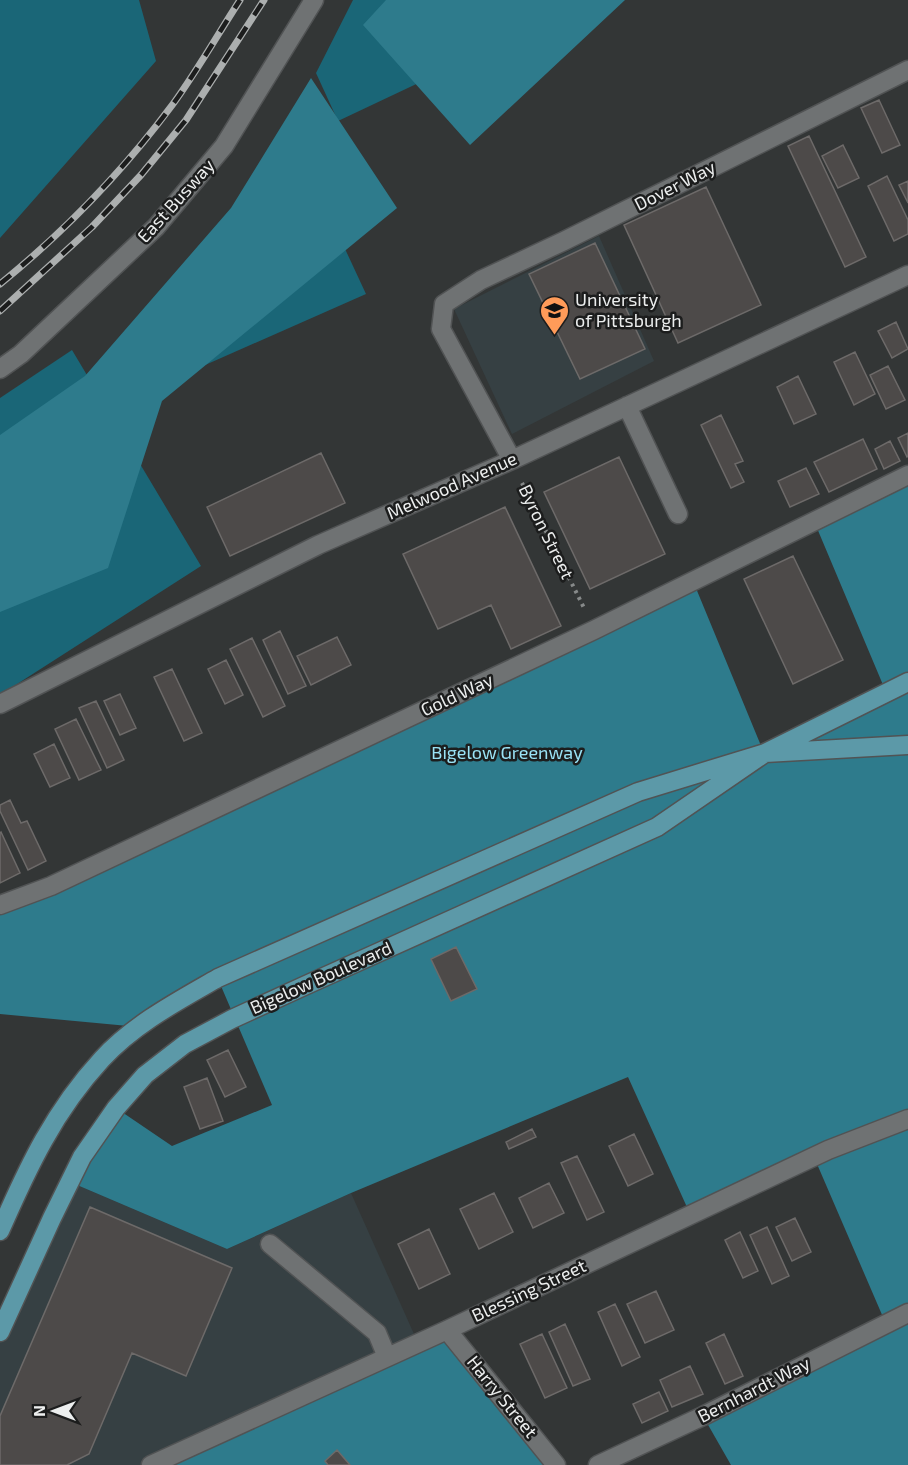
<svg xmlns="http://www.w3.org/2000/svg" width="908" height="1465" font-family="'Exo 2',sans-serif">
	<rect width="100%" height="100%" fill="#333636"/>
	<path fill="#364043" d="M599 236 654 361 512 434 454 309Z
		M70 1182 227 1249 351 1193 418 1343 151 1465H0V1332Z"/>
	<path fill="#1a6677" d="M0 0H139L156 61 0 238Z
		M353 0H594L338 121 316 73Z
		M313 180 366 294 160 385Z
		M72 350 201 566 0 695V398Z"/>
	<path fill="#2e7b8c" d="M386 0H625L470 145 363 25Z
		M311 78 397 208 162 401 108 568 0 612V435L85 376 231 208Z
		M908 475V1465H731L703 1416 886 1324 814 1157 691 1216 628 1077 351 1193 227 1249 70 1182 116 1108 172 1146 272 1105 218 979 139 1027 0 1014V902L693 581 764 753 886 692 814 521Z
		M447 1330 556 1465H151Z"/>
	<path fill="#4d4a49" stroke="#6d6a69" stroke-width="1.5" d="M879 100 900 145 882 153 861 108Z
		M809 136 866 257 845 267 788 146Z
		M843 145 859 178 838 188 822 156Z
		M887 176 908 220V234L894 241 868 186Z
		M908 181V203L899 185Z
		M706 187 761 305 678 343 624 225Z
		M595 243 645 349 580 379 529 274Z
		M896 322 908 349 892 358 878 331Z
		M855 352 875 394 854 405 834 362Z
		M888 366 905 400 886 409 870 375Z
		M798 376 816 414 794 424 777 387Z
		M721 415 743 461 735 464 744 482 731 488 701 425Z
		M908 433V456L907 457 898 438Z
		M863 439 877 469 829 492 814 462Z
		M890 441 900 461 884 469 875 449Z
		M321 453 345 503 230 556 207 507Z
		M619 457 665 554 590 589 544 492Z
		M806 468 819 494 790 507 778 481Z
		M505 507 561 626 511 649 491 605 438 629 403 554Z
		M793 556 843 660 793 684 744 579Z
		M280 631 306 686 288 694 263 640Z
		M337 637 351 665 311 685 297 656Z
		M252 638 285 706 263 717 230 649Z
		M226 660 243 695 225 704 208 669Z
		M172 669 202 733 184 741 154 677Z
		M120 694 136 728 120 735 104 701Z
		M96 701 124 760 107 768 79 708Z
		M76 719 101 770 79 780 55 729Z
		M54 744 70 778 50 787 34 754Z
		M10 800 21 823 27 821 46 861 28 870 0 811V805Z
		M1 832 20 873 0 883V833Z
		M456 947 477 989 451 1001 431 959Z
		M228 1050 246 1087 225 1097 207 1060Z
		M207 1078 223 1121 200 1129 184 1087Z
		M532 1129 536 1137 509 1149 506 1142Z
		M634 1134 653 1174 628 1186 609 1146Z
		M577 1156 604 1212 587 1220 561 1163Z
		M549 1183 564 1213 533 1228 519 1198Z
		M494 1193 513 1232 479 1249 460 1209Z
		M90 1207 232 1268 186 1376 132 1353 89 1454 67 1465H0V1416Z
		M795 1218 811 1252 792 1261 776 1227Z
		M767 1227 789 1276 772 1284 750 1235Z
		M429 1229 450 1274 419 1289 398 1244Z
		M740 1232 758 1271 743 1278 725 1240Z
		M656 1291 674 1330 645 1343 627 1304Z
		M615 1304 640 1357 622 1366 598 1312Z
		M565 1324 590 1379 573 1386 549 1332Z
		M542 1334 567 1388 545 1398 520 1344Z
		M724 1334 743 1376 725 1384 706 1343Z
		M690 1366 703 1394 672 1407 660 1380Z
		M659 1392 668 1411 642 1423 633 1404Z
		M337 1450 350 1465H328L325 1461Z"/>
	<g fill="none" stroke-linecap="round" stroke-linejoin="round">
		<defs>
			<path id="minor" d="M0 369 21 354 156 227 224 146 314 0
				M627 406 678 514
				M512 460 441 329 444 304 481 280 564 241 908 70
				M0 704 318 545 512 460 908 275
				M0 905 51 886 594 630 908 475
				M270 1244 377 1333 387 1357
				M447 1330 556 1465
				M151 1465 447 1330 828 1150 908 1119
				M598 1465 703 1416 908 1313"/>
			<path id="major" d="M0 1231C28 1167 54 1111 102 1059 134 1024 178 1001 218 978L638 792 765 753 908 745
				M0 1332 52 1218 82 1157 116 1108 145 1075 185 1044 232 1019 304 986 657 827 765 753 908 682"/>
		</defs>
		<use href="#minor" stroke="#515354" stroke-width="21"/>
		<use href="#major" stroke="#515354" stroke-width="21"/>
		<path stroke="#878a8a" stroke-width="4" stroke-dasharray="3 4.5" stroke-linecap="butt" d="M522 483 584 608"/>
		<use href="#minor" stroke="#6f7273" stroke-width="18"/>
		<use href="#major" stroke="#5c99a8" stroke-width="18"/>
		<defs>
			<path id="rail" d="M0 284C64 232 124 170 173 104 197 71 218 34 240 0
				M0 311 92 227 141 175 186 120 264 0"/>
		</defs>
		<use href="#rail" stroke="#acafaf" stroke-width="7"/>
		<use href="#rail" stroke="#1c1d1d" stroke-width="4.5" stroke-dasharray="14" stroke-linecap="butt"/>
	</g>
	<defs>
		<symbol id="university-pin" viewBox="-11 -11 22 30"><path d="M0 17L-7.5 6A9.5 9.5 0 1 1 7.5 6Z" fill="#ff9b59" stroke="#1c1d1d"/><path d="M0-5L7-2L0 1L-7-2ZM-4 1L0 2.5L4 1V4Q0 6-4 4Z" fill="#111"/></symbol>
	</defs>
	<g fill-rule="evenodd">
		<use href="#university-pin" x="538" y="294" width="33" height="45"/>
	</g>
	<g text-anchor="middle" stroke-width="5" stroke-linejoin="round" paint-order="stroke">
		<g font-size="18" fill="#eceeee" stroke="#1c1d1d">
			<text transform="translate(675 186) rotate(-27)" y="6">Dover Way</text>
			<text transform="translate(176 201) rotate(-48)" y="6">East Busway</text>
			<text transform="translate(452 486) rotate(-24)" y="6">Melwood Avenue</text>
			<text transform="translate(546 532) rotate(64)" y="6">Byron Street</text>
			<text transform="translate(457 695) rotate(-25)" y="6">Gold Way</text>
			<text transform="translate(321 978) rotate(-24)" y="6">Bigelow Boulevard</text>
			<text transform="translate(529 1291) rotate(-25)" y="6">Blessing Street</text>
			<text transform="translate(754 1390) rotate(-27)" y="6">Bernhardt Way</text>
			<text transform="translate(502 1397) rotate(51)" y="6">Harry Street</text>
		</g>
		<g font-size="18" fill="#eceeee" stroke="#1c1d1d" text-anchor="start">
			<text x="575" y="306">University<tspan x="575" dy="21">of Pittsburgh</tspan></text>
		</g>
		<g font-size="18" fill="#9ae3f6" stroke="#1c1d1d">
			<text x="507" y="759">Bigelow Greenway</text>
		</g>
	</g>
	<g transform="translate(54 1411) rotate(270)" stroke="#1c1d1d" stroke-width="4.5" paint-order="stroke">
	<path d="M0-4.5L10 22L0 15L-10 22Z" fill="#eceeee"/>
	<text y="-9" font-size="16" font-weight="bold" text-anchor="middle" fill="#eceeee">N</text>
	</g>
</svg>
